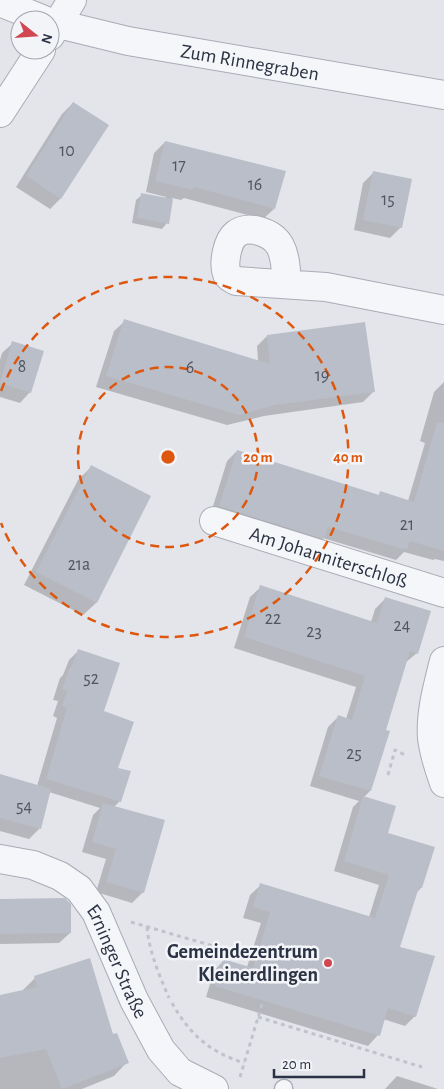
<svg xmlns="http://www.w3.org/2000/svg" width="444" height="1089" font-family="'Alegreya Sans',sans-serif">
	<rect width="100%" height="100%" fill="#e3e5eb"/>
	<path fill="#0003" d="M73 103 61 198 50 209 16 187 62 114Z
		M165 142 274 209 263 219 184 198 181 200 172 198 167 223 162 229 132 223 136 200 142 195 166 199V197L146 192 154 153Z
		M374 172 401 227 390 238 354 230 363 183Z
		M125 321 258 361 257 346 267 336 373 392 363 402 264 416 227 425 96 387 114 331Z
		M13 343 30 392 20 403 0 397V360L2 353Z
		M444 382V561L435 559 433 560 404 552 396 560 323 538 312 548 210 516 227 461 237 451 378 496 380 493 408 501 425 443 420 441 434 392Z
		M91 467 150 497 96 603 83 615 24 585 78 480Z
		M261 587 371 622 375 609 385 599 417 653 405 663 385 731 388 732 370 791 364 797 421 888 416 893 399 948 415 1016 405 1026 383 1019 378 1035 368 1046 206 997 214 971 224 960 247 967 261 923 243 918 250 895 261 885 369 917 379 885 334 871 353 807 359 801 310 786 328 727 338 717 346 719 356 687 234 648 250 597Z
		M79 650 102 712 117 768 120 801 114 807 143 892 132 903 96 892 106 859 82 852 93 815 100 808 49 792 40 828 29 839 0 831V775L37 786 57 718 53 716 58 701 53 700 60 678 63 675 69 660Z
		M0 900 70 933 59 943 0 944Z
		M35 978 127 1062 114 1076 82 1089H0V996L21 992Z
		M397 1076 438 1089H385Z"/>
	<path fill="#babec8" d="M73 102 109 125 61 199 26 176Z
		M165 141 286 171 275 209 194 187 193 190 155 181Z
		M373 171 412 179 402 228 363 220Z
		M141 193 173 199 169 224 137 218Z
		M124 319 270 364 267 335 365 322 375 392 275 405 239 415 106 376Z
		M12 341 44 351 31 393 0 383Z
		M437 422 444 423V551L410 541 407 550 328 527 324 539 219 506 237 450 379 495 380 491 414 502Z
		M91 465 151 496 97 603 36 572Z
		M260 585 377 623 385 597 431 611 418 654 410 651 386 730 390 731 371 791 319 776 338 715 352 720 365 676 244 637Z
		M78 649 120 663 104 711 134 722 118 768 131 771 121 802 46 779 67 708 62 706 67 691 62 689 70 667H72Z
		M0 774 51 789 41 829 0 818Z
		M363 796 396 806 388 833 435 847 422 888 419 887 400 947 435 956 416 1017 388 1008 380 1036 215 986 223 959 253 968 270 912 253 907 260 883 375 918 389 875 344 861Z
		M103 803 165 820 144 893 106 882 116 849 92 842Z
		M65 898 71 904V933L0 934V899Z
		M90 958 113 1034 117 1033 129 1063 62 1089 46 1049 0 1058V995L37 987 34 976Z"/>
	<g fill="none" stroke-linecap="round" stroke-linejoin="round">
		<defs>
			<path id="service" d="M283 1089 284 1088"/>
			<g id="minor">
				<path d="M0 2 44 20"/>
				<path id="s1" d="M50 22 128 41 444 95"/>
				<path d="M50 36 72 0"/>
				<path d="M0 113 41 50"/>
				<path d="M287 284C286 272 286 257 280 246 273 233 249 224 236 234 227 241 223 264 227 274 229 278 233 279 236 281L326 287 444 310"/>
				<path id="s2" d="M214 521 444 593"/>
				<path d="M444 661C438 685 430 713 432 738 434 754 439 769 444 783"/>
			</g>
			<g id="tertiary">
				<path id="s3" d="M0 859 33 865 60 876 79 889 96 912 134 1000 161 1050 180 1072 214 1089"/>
			</g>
		</defs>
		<use href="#service" stroke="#a8acb5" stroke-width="19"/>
		<use href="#minor" stroke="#a8acb5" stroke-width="30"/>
		<use href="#tertiary" stroke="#a8acb5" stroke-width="30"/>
		<path stroke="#c0c3ca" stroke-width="3" stroke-dasharray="4 4" stroke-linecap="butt" d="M388 775 395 750 405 755
			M131 922 244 955
			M147 927C149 951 159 975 169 998
			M172 1003C190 1035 210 1052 244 1063
			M258 1017 422 1067
			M240 1077 263 1001"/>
		<use href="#service" stroke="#f5f6f9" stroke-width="16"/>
		<use href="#minor" stroke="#f5f6f9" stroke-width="28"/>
		<use href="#tertiary" stroke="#f5f6f9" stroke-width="28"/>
	</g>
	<g fill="none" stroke="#de570f" stroke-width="2.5" stroke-dasharray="9 6">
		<circle cx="168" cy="457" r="90"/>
		<path d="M1 391A180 180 0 1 1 1 523"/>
	</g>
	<circle fill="#d04752" stroke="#f2f4f8" stroke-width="2" cx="328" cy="963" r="5"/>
	<g text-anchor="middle" stroke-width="5" stroke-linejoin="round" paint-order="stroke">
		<g font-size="18" fill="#4e5564">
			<text x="67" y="156">10</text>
			<text x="179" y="171">17</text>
			<text x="255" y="190">16</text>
			<text x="388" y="205">15</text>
			<text x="22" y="372">8</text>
			<text x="190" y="373">6</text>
			<text x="322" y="381">19</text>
			<text x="407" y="530">21</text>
			<text x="79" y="570">21a</text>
			<text x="273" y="624">22</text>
			<text x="402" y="631">24</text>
			<text x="314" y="637">23</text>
			<text x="91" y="684">52</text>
			<text x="354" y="759">25</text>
			<text x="24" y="812">54</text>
		</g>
		<g font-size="20" fill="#2a3243" stroke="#f2f4f8">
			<text dy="7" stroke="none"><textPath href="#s1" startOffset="204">Zum Rinnegraben</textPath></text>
			<text dy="7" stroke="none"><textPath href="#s2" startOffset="120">Am Johanniterschloß</textPath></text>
			<text dy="7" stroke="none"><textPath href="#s3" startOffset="168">Erninger Straße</textPath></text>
		</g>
		<g font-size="20" font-weight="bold" fill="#2a3243" stroke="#f2f4f8" text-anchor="end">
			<text x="318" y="958">Gemeindezentrum<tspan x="318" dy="23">Kleinerdlingen</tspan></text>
		</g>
	</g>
	<circle cx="168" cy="457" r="8" fill="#de570f" stroke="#f2f4f8" stroke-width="2.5"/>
	<g font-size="15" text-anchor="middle" font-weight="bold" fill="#de570f" stroke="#f2f4f8" stroke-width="5" stroke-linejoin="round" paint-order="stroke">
		<text x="258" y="462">20 m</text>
		<text x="348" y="462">40 m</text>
	</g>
	<g transform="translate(35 35) rotate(107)"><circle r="24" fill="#f2f4f8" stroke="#a2a6b0"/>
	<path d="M0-4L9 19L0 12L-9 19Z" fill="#d04752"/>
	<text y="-8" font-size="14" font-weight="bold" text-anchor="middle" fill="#2a3243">N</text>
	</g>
	<path d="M274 1069v8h90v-8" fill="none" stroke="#2a3243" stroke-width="2.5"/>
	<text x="282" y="1069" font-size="15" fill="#2a3243" stroke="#f2f4f8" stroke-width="4" paint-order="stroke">20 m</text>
</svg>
